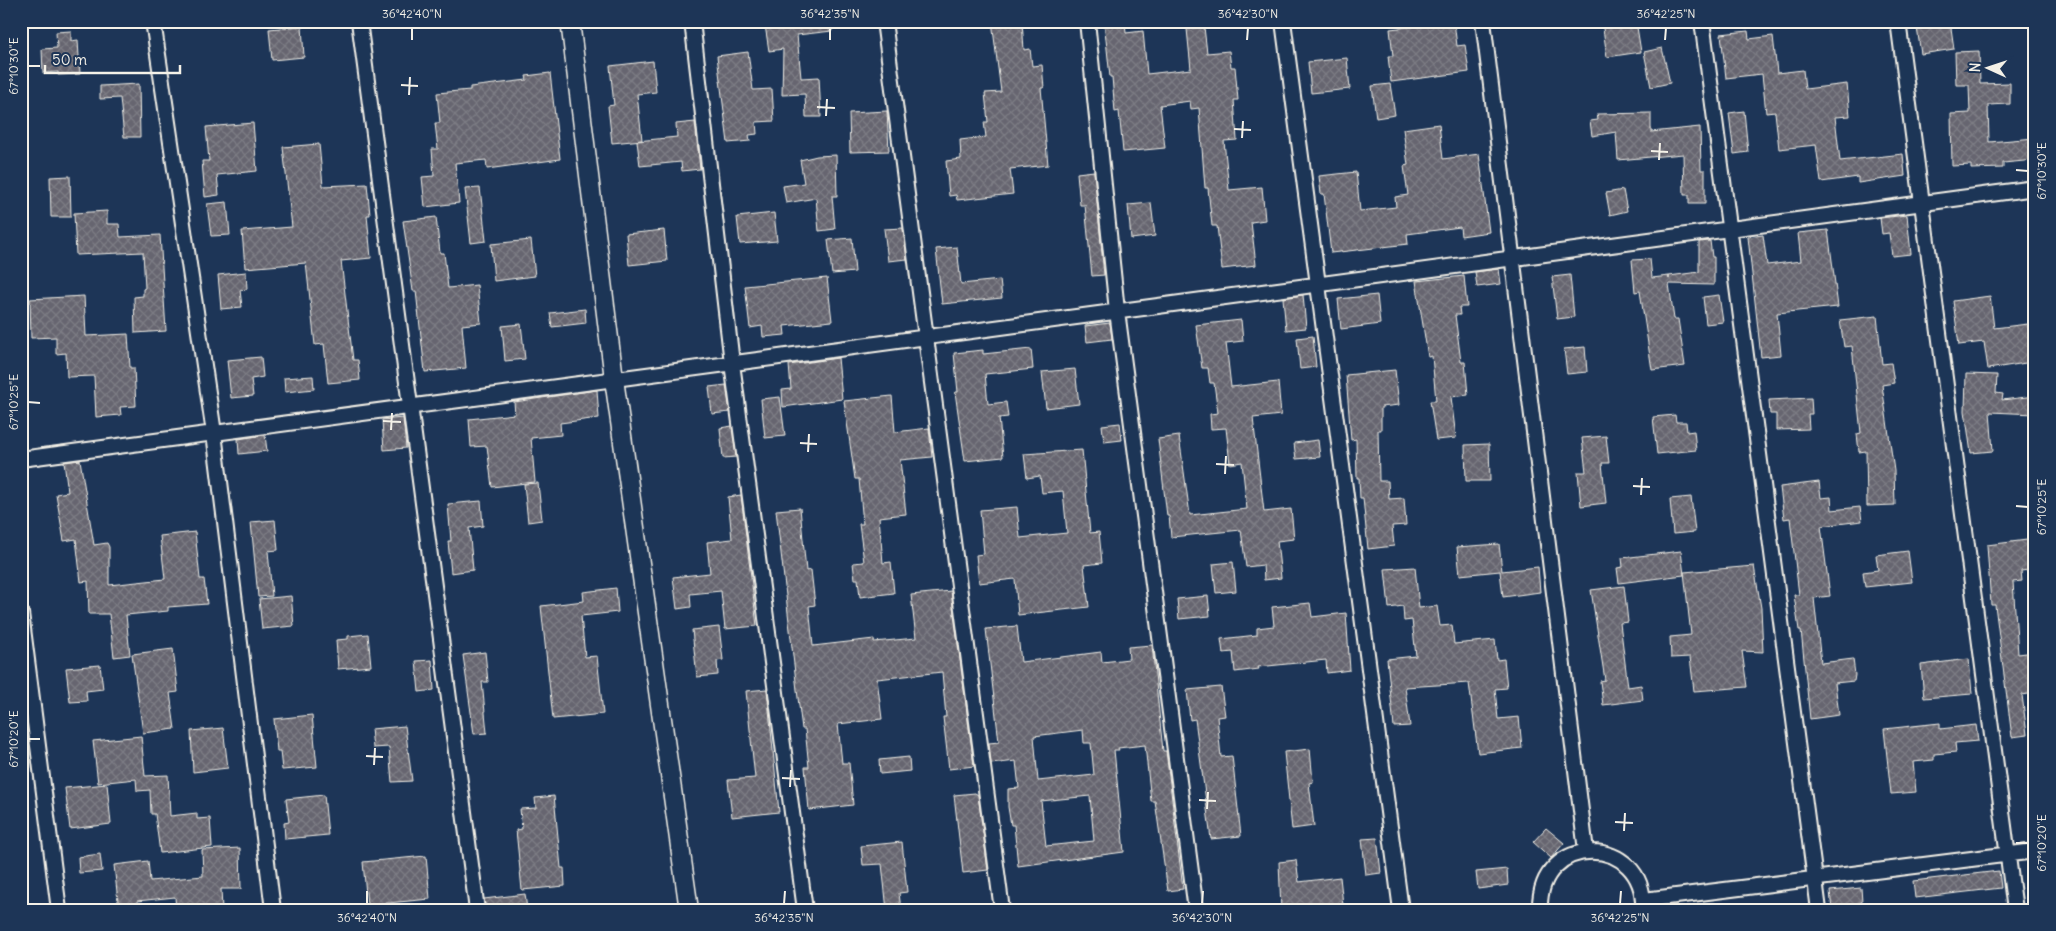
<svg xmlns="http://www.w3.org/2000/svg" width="2056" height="931" font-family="Delius,sans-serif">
	<defs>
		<pattern id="building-cross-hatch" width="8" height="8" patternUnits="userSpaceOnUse" patternTransform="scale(1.25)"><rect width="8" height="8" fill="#666570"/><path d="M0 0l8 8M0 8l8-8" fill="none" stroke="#7c7c84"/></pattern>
	</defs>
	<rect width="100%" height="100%" fill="#1d3557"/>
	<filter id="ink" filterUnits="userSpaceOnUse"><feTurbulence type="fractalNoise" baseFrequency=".02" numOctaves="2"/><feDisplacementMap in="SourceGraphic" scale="10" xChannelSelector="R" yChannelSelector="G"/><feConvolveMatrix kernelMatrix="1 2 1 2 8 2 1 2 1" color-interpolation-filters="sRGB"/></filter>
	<g filter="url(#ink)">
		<path fill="url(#building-cross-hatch)" stroke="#f4f1e8" fill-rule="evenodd" d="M773 21H832V31L797 35 801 78 819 77 821 117H806L805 94 782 95 783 49 769 51 765 25 773 24Z
			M992 21H1022L1024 50 1030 49 1032 66 1042 65 1044 88H1041L1048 165 1010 169 1013 194 957 200 956 195 949 196 946 161 961 159 960 140 986 137 984 122H988L985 93 1001 92Z
			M1104 21H1125L1126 33 1143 31 1147 74 1191 69 1187 29 1204 27 1207 53 1229 51 1231 67H1235L1238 100H1234L1237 140 1224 141 1229 190 1262 187 1265 220 1251 222 1256 265 1222 269 1217 226H1212L1208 188H1205L1199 108 1191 109 1190 101 1160 105 1165 148 1123 152 1119 111 1115 112 1112 77H1110Z
			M1602 21H1636L1641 52 1607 57Z
			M1916 21H1950L1954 49 1921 54Z
			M1454 22 1457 46 1465 45 1469 72 1391 82 1388 56H1393L1390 29Z
			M302 26 304 57 272 60 269 29Z
			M71 31V41L78 40 80 74 58 75V72L43 73 42 49 57 48 56 32Z
			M1748 31 1749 39 1773 36 1777 73 1803 70 1805 89 1847 84 1850 116 1835 117 1840 161 1903 154 1905 176 1858 183V177L1821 182 1816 145 1779 149 1775 112 1766 113 1762 74 1726 78 1721 34Z
			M1662 48 1670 83 1651 87 1644 52Z
			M1979 51 1980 84 2010 83V104L1988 105 1989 142 2035 138V160L2003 163V168L1971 169V165L1952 166 1951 114 1970 113 1969 85H1956L1955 52Z
			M748 52 753 90 772 89 774 121 756 122 757 134 749 135 750 141 728 143 717 56Z
			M1347 58 1350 89 1311 93 1308 62Z
			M653 61 656 92 637 94 642 140 612 143 608 106 614 105 610 66Z
			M550 73 560 159 487 169 486 160 455 163 459 203 425 207 422 177 434 176 432 149H438L435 123H440L437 93 470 90V87L527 80 526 76Z
			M139 84 140 137H124L120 98 100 99V86Z
			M1390 84 1395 115 1376 118 1372 86Z
			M887 111 889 151 850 152 849 113Z
			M1744 111 1748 152 1734 154 1729 113Z
			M1651 113V132L1700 127 1701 170H1705V204H1689V195H1684L1683 154 1618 160 1616 132 1592 136 1590 121 1598 120 1597 114Z
			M695 122 700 169 682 171 681 162 640 166 637 141 677 137 676 124Z
			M253 123 257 171 217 175 219 195 205 197 202 161H209L206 127Z
			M1439 124 1443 159 1479 154 1489 232 1461 236 1460 227 1407 234 1408 244 1331 253 1324 194H1321L1319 176 1356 172 1360 211 1396 207 1395 197 1408 195 1404 166 1408 165 1403 129Z
			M319 144 323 186 367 184 370 215H367L371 258 341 261 353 360H358L360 380 328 383 324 344 315 345 306 263 245 268 242 231 292 227 283 147Z
			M836 155 837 196H832L835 229 819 231 816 198 786 203 783 186 804 183 800 160 817 156Z
			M1094 171 1104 275 1092 276 1085 205H1080L1077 173Z
			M70 176 71 217H51L50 177Z
			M480 188 486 241 471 243 465 189Z
			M1623 190 1627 211 1610 215 1606 193Z
			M227 202 230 235 211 236 207 204Z
			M1151 203 1155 236 1131 239 1128 205Z
			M107 211V224H119L120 237 160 235 166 331 135 333 134 297 143 296V289L145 288 143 252 76 255 74 213Z
			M774 213 777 241 740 244 737 217Z
			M1907 215 1911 254 1892 256 1889 233 1882 234 1880 218Z
			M436 217 440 253H444L448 288 477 285 481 323 462 325 466 368 425 372 416 291H413L403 221Z
			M903 228 907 259 888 261 884 229Z
			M664 230 667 261 629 265 626 234Z
			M1828 230 1838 307 1777 313 1781 355 1761 357 1748 237 1763 235 1767 265 1801 261 1798 233Z
			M852 238 855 272 832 274 828 240Z
			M531 240 535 276 494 281 491 244Z
			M1710 241 1712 257H1714V285L1669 284 1674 319H1678L1685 366 1652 370 1640 291 1635 292 1632 260 1650 259 1652 278 1669 276V279V276L1699 272V242Z
			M957 247 961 284 1000 280 1002 298 942 304 936 249Z
			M1499 269 1501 284 1477 287 1475 272Z
			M246 272 247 289 240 290 242 307 221 309 218 275Z
			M1570 275 1574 317 1557 319 1552 277Z
			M1464 276 1467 307H1459L1460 315H1455L1461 362H1465L1468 395 1451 397 1456 438 1436 440 1430 401H1436L1432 356 1428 357 1416 281Z
			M827 278 832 321 784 326 785 335 763 337 762 326 750 328 745 286Z
			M1303 295 1306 328 1286 330 1283 298Z
			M1377 295 1380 324 1341 329 1338 299Z
			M1719 295 1723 322 1706 324 1703 297Z
			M84 296 86 336 128 334 130 368H134L136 406 120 407 121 415 96 417 94 376 67 377 66 353 56 354V337L31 338 30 299Z
			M1990 296 1994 328 2028 324 2032 362 1988 369 1984 342 1959 345 1953 301Z
			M585 309 586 323 552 327 550 313Z
			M1877 316 1882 364 1891 363 1894 383 1882 385 1894 471 1895 505 1867 506 1866 451 1859 452 1857 434 1861 433 1852 346 1844 347 1840 320Z
			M1241 320 1243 341 1226 343 1231 387 1278 382 1281 415 1253 418 1264 512 1291 509 1294 539 1277 541 1281 578 1264 580 1263 565 1246 567 1241 530 1171 537 1169 516H1167L1158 439 1179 436 1190 515 1247 509 1242 462 1230 464 1226 428 1211 429 1210 414 1218 413 1214 383H1210L1208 368H1202L1196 325Z
			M1110 323 1112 339 1087 342 1085 326Z
			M521 324 525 359 505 361 502 326Z
			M1313 336 1316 367 1300 369 1297 338Z
			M1585 347 1587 372 1567 374 1564 349Z
			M1031 349 1033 369 985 374 988 404 1006 402 1008 417 999 418 1003 457 965 461 955 392H958L954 353 983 350V354Z
			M261 357 263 377 251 379 253 396 231 398 227 360Z
			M838 358 842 399 783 407 782 390 791 389 789 365Z
			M1075 369 1079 404 1046 408 1042 372Z
			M1395 370 1399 405 1381 407V430H1378L1379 481H1388L1389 499 1404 498 1406 525 1392 526 1394 546 1368 549 1363 498H1360L1359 478H1357L1356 439 1351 440 1346 375Z
			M1966 374 1997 375 1996 393 2003 394 2002 400 2035 396V414L1990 412 1993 451 1971 453 1965 411Z
			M313 376 314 389 285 392 284 378Z
			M726 385 730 412 712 414 709 387Z
			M597 390 599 418 560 423 561 435 531 438 535 482 492 487 487 446 471 447 469 419 515 414 514 402Z
			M892 396 895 432 929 428 932 457 900 460 906 514 879 517 883 563 891 562 894 593 860 597 858 579H855L853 563 864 562 859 524H863L859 479H855L844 401Z
			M780 397 785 436 765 438 761 399Z
			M1811 398 1812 414H1808L1809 429 1776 430V414H1770L1769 400Z
			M1675 415 1676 422H1686L1687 432 1694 431 1696 450 1657 454 1653 417Z
			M403 418 406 448 384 450 382 420Z
			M1120 423 1122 440 1104 442 1102 425Z
			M732 426 736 457 723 458 720 428Z
			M265 435 267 451 239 454 238 439Z
			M1606 436 1609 463H1602L1606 503 1581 506 1578 472H1586L1582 438Z
			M1318 440 1320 457 1296 459 1294 443Z
			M1489 444 1490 481H1466L1465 445Z
			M1082 450 1090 533 1099 532 1102 563 1084 565 1089 607 1018 615 1015 579 979 583 976 555 984 554 980 510 1017 507 1020 538 1067 533 1063 491 1042 493 1040 476 1027 478 1024 454Z
			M80 460 94 545 107 543 109 547V585L165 579 160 536 195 532 200 579H204L207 604 168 607V611L126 615 130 655 114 657 109 614H89L88 581 81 582 76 539 64 541 56 494 68 492 64 462Z
			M1819 482 1821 498 1831 497 1832 510 1860 507 1862 521 1821 526 1830 596 1814 598 1821 663 1853 659 1855 675 1854 681 1835 683 1839 715 1810 719 1801 630H1799L1794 595H1799L1790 518 1784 519 1780 487Z
			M538 483 542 520 528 522 524 484Z
			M741 495 757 626 725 629 721 591 690 594 691 607 677 609 673 577 710 573 707 542 732 539 728 497Z
			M1691 497 1695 532 1673 534 1670 499Z
			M481 501 483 526 469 528 473 570 451 573 448 541H451L448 504Z
			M800 508 806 571 811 570 815 605 809 606 813 646 874 639V642L916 638 911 595 951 591 974 766 949 769 943 717H946L942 672 877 679 882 719 838 724 842 763H849L853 805 809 810 805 767H809L805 729H802L797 690 776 510Z
			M275 520 278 550 268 551 272 596 258 597 251 522Z
			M2035 539V569L2021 571 2022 581 2013 582 2018 654 2035 652V693L2022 695 2027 735 2012 737 1995 605H1991L1987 545Z
			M1499 544 1502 571 1538 567 1540 592 1503 597 1500 571 1460 575 1457 547Z
			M1681 551 1684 575 1619 583 1617 568 1623 567 1622 558Z
			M1908 551 1912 582 1865 587 1863 572 1878 570 1876 555Z
			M1233 562 1236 591 1216 593 1213 564Z
			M1754 566 1761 608 1763 652 1742 651 1747 687 1694 691 1690 657 1671 658 1670 637 1691 635 1684 572Z
			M1415 567 1419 608 1437 606 1440 626 1452 625 1454 644 1495 640 1497 660 1504 659 1507 688 1495 689 1498 719 1519 717 1522 748 1478 753 1469 683 1405 687 1410 726 1394 727 1387 659 1416 656 1412 620 1404 621 1403 606 1389 608 1385 569Z
			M1624 586 1628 622 1620 623 1628 687 1641 685 1643 700 1603 705 1600 681 1605 680 1591 590Z
			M616 588 618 612 581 616 585 657 597 656 603 714 553 719 541 606 584 601 583 592Z
			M291 596 294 626 262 629 259 599Z
			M1208 596 1210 616 1179 619 1177 599Z
			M1310 603 1312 617 1346 613 1350 670 1327 673 1326 660 1258 667 1259 669 1235 672 1233 652 1223 653 1221 639 1257 635V628L1274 626 1272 607Z
			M1017 626 1021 662 1101 652 1102 662 1129 659 1128 647 1152 645 1163 751H1166L1183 889 1168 891 1155 801H1151L1145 745 1118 748 1119 750H1114L1124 852 1018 866 1014 825H1011L1008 807V789L1019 788 1016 761 991 764 989 743 999 742 986 629ZM1083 730 1084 743H1091L1094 775 1038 781 1034 736ZM1090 796 1094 841 1046 846 1041 801Z
			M719 627 723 660 717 661 718 675 697 677 692 630Z
			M368 634 371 666 338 669 336 640 348 639V636Z
			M173 649 178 692 170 693 175 729 143 733 132 654Z
			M485 652 488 682H482L487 733 474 734 463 655Z
			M1969 659 1972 694 1924 698 1921 665Z
			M432 660 434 690 419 692 416 661Z
			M100 665 103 689 86 691 87 701 70 702 66 668Z
			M1221 687 1225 716 1217 717 1221 757 1232 756 1241 836 1211 839 1195 719 1190 720 1187 690Z
			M767 689 779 812 732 817 728 780 755 778 746 691Z
			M312 715 317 767 282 770 280 751H277L274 719Z
			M1940 723V729L1976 725 1978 741 1955 743 1956 752 1934 754V760L1913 762 1916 792 1891 794 1884 729Z
			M405 726 412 781 392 782 389 747 373 748 371 729Z
			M223 728 228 768 193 772 191 731Z
			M141 736 145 776 168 775 170 816 197 813V819L210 818 212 847 160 853 155 814H151L150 790 137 791 136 779 98 783 93 741Z
			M1310 749 1313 782 1309 783 1314 826 1292 829 1284 752Z
			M909 757 910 771 880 774 879 760Z
			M107 784 111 824 70 829 65 788Z
			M975 793 978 795 988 870 963 873 954 795Z
			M324 795 328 835 285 839 284 823 289 822 286 799Z
			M554 796 561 868H564L565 886 522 890 516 830 522 829 520 809 536 808 535 798Z
			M1546 828 1564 843 1551 858 1533 842Z
			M1377 838 1381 873 1366 875 1362 839Z
			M902 842 907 892 899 893 901 910H887L882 864 863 865 861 846Z
			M240 848 241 889H221L222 910H176L175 897 137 901V910H119L114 865 148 861 150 881 203 876 202 850Z
			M100 854 102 871 79 873 78 857Z
			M426 856 430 899 367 905 363 862Z
			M1296 860 1299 882 1340 877 1343 905 1281 910 1279 862Z
			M1507 869 1508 885 1478 889 1476 872Z
			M1999 871 2001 888 1915 898 1913 881Z
			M1861 888 1862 902 1859 903V910H1832L1830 891Z
			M525 894 527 910H486L484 899Z"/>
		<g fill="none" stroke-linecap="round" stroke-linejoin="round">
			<defs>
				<path id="minor" d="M153 21 214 433 273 910
					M359 21 477 910
					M692 21 732 363 805 910
					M884 21 1002 910
					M1087 21 1117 311 1196 910
					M1283 21 1401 910
					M1483 21 1586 851
					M1702 21 1819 910
					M1898 21 2015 910
					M21 459 2035 188
					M21 613 59 910
					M1644 900 2035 851
					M1540 910C1537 832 1647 833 1643 910"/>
				<path id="tertiary" d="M570 21 614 379 689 910"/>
			</defs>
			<use href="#minor" stroke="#f4f1e8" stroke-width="18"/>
			<use href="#tertiary" stroke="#f4f1e8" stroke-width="21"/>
			<use href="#minor" stroke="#1d3557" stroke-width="14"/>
			<use href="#tertiary" stroke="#1d3557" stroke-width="18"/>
		</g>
	</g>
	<path fill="none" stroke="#f4f1e8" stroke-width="2" d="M412 40V28M830 40V28M1247 40 1248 28M1665 40 1666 28M28 66H40M401 85 418 86M409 95 410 77M817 107 835 108M826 116 827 99M1234 129 1251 130M1242 138 1243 121M1651 151 1668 152M1659 160 1660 143M2016 170 2028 171M28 402 40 403M383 421 401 422M391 430 392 413M800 443 817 444M808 452 809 434M1216 464 1234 465M1225 474 1226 456M1633 486 1650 487M1641 495 1642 478M2016 506 2028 507M28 739H40M366 756 383 757M374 765 375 748M782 778 800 779M790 787 791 770M1199 800 1216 801M1207 809 1208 792M1615 822 1633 823M1624 831 1625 813M2016 843H2028M367 904V891M784 904 785 891M1202 904 1203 891M1620 904 1621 891"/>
	<rect width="2056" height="931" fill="none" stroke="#1d3557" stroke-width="55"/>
	<g transform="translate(1988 68) rotate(273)" stroke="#1d3557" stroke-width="4" paint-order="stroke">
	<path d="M0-4L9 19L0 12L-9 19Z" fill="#f4f1e8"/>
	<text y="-8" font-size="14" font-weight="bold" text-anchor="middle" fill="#f4f1e8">N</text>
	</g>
	<path d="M45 65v8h135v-8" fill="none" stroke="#f4f1e8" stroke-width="2.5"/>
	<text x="52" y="65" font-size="15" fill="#f4f1e8" stroke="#1d3557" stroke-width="4" paint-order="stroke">50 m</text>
	<rect x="28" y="28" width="2000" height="876" fill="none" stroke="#f4f1e8" stroke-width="2"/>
	<g font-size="12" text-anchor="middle" fill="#f4f1e8">
		<text x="412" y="18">36°42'40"N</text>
		<text x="830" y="18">36°42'35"N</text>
		<text x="1248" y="18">36°42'30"N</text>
		<text x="1666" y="18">36°42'25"N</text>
		<text transform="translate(14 66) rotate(-90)" y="4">67°10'30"E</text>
		<text transform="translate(2042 171) rotate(-90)" y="4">67°10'30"E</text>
		<text transform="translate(14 402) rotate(-90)" y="4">67°10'25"E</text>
		<text transform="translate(2042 507) rotate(-90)" y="4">67°10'25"E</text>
		<text transform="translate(14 739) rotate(-90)" y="4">67°10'20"E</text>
		<text transform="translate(2042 843) rotate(-90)" y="4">67°10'20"E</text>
		<text x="367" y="922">36°42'40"N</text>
		<text x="784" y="922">36°42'35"N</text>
		<text x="1202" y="922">36°42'30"N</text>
		<text x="1620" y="922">36°42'25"N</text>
	</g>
</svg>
